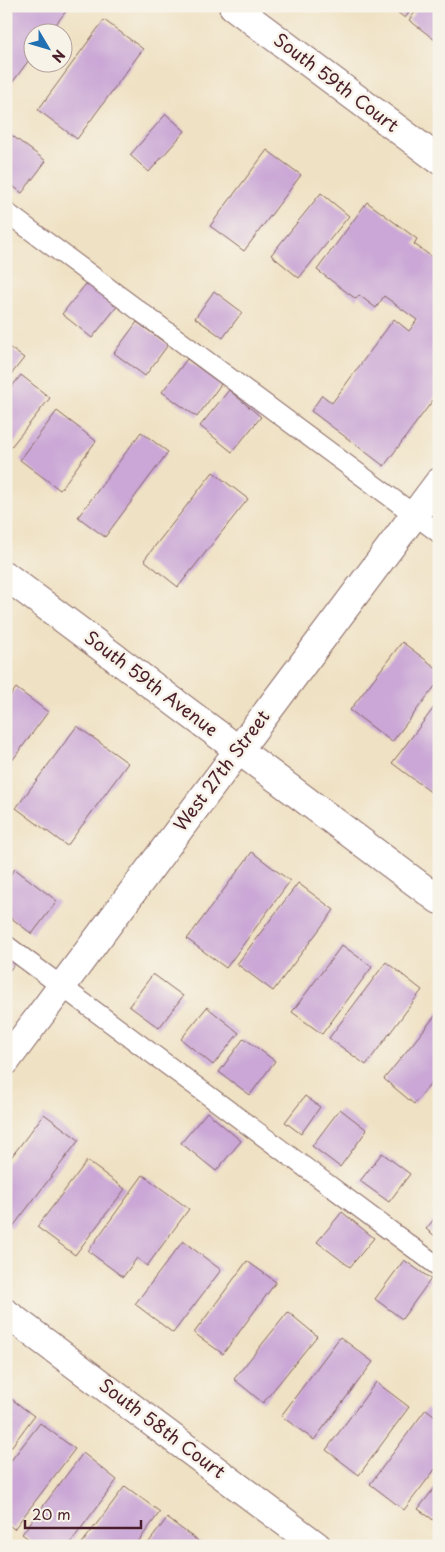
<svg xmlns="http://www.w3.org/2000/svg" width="445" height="1552" font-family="'Playpen Sans',sans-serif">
	<rect width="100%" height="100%" fill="#f7f3e8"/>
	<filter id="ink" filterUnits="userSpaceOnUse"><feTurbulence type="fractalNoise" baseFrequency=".02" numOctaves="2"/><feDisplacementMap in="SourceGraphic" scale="10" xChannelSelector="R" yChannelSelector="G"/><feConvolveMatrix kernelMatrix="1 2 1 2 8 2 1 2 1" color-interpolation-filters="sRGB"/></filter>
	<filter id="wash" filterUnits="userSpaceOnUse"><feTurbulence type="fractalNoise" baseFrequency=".0096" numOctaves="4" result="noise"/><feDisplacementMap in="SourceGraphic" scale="20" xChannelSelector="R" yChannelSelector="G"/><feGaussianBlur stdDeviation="1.12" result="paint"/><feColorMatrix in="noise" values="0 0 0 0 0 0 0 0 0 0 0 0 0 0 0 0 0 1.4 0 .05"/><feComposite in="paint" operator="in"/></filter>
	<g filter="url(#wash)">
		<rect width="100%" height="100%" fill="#efe1c3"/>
		<g id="blocks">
			<path fill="#caa7d6" d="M15 6H70L50 32H32V56L12 83 6 78V18Z
				M389 6H414L405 18Z
				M420 6H439V43L409 20Z
				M104 20 143 49 77 139 38 110Z
				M166 114 185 131 149 172 130 155Z
				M6 131 46 161 22 193 6 181Z
				M267 150 301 175 244 251 210 226Z
				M321 193 349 216 299 278 271 255Z
				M367 202 417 239 414 244 439 262V392L384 466 311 411 322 395 332 403 394 319 409 331 417 320 384 296 376 308 359 295 356 299 317 270Z
				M89 280 119 304 92 338 62 314Z
				M214 291 242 312 223 338 195 318Z
				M137 322 168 345 145 376 114 353Z
				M6 345 24 358 6 381Z
				M187 359 221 384 197 417 162 392Z
				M21 375 50 398 6 453V394Z
				M229 390 261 417 232 452 200 426Z
				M57 411 96 441 60 490 20 460Z
				M141 432 168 452 105 537 78 517Z
				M213 472 248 499 178 587 144 560Z
				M402 642 439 670V681L392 742 350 710Z
				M16 688 48 712 6 769V702Z
				M439 701V785L432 793 392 763Z
				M77 726 128 763 67 846 16 808Z
				M252 852 290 881 226 968 187 939Z
				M15 869 57 901 32 934 6 914V879Z
				M298 883 334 910 273 991 237 964Z
				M342 945 372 967 322 1034 292 1012Z
				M6 953 17 961 6 975Z
				M386 962 422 990 366 1065 329 1038Z
				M153 974 183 996 159 1028 129 1006Z
				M207 1007 239 1033 213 1065 181 1039Z
				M439 1011V1074L414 1104 384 1079Z
				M244 1038 275 1061 250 1095 219 1072Z
				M305 1096 320 1107 301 1134 285 1122Z
				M340 1109 367 1130 340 1167 312 1146Z
				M207 1112 241 1141 216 1171 181 1143Z
				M44 1114 79 1140 12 1228 6 1224V1164Z
				M382 1153 410 1174 389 1202 360 1181Z
				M87 1161 125 1189 75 1255 37 1227Z
				M143 1175 189 1209 147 1266 137 1258 123 1277 88 1251Z
				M342 1212 374 1238 350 1267 317 1242Z
				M439 1213V1239L426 1229Z
				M183 1241 221 1270 173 1333 135 1304Z
				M404 1260 431 1279 402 1319 375 1299Z
				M247 1261 276 1282 223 1354 194 1333Z
				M288 1312 317 1336 263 1403 234 1379Z
				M340 1337 373 1362 314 1440 281 1416Z
				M376 1382 409 1407 359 1475 326 1450Z
				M6 1395 34 1416 6 1454Z
				M426 1409 439 1419V1464L404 1510 370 1484Z
				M40 1423 75 1449 14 1529 6 1523V1467Z
				M83 1453 117 1480 68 1546H38L22 1534Z
				M439 1482V1524L418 1509Z
				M125 1486 160 1512 135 1546H80Z
				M167 1518 202 1544 201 1546H146Z"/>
		</g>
	</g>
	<g filter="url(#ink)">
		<use href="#blocks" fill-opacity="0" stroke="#846360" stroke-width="1"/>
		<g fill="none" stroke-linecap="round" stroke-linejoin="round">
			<defs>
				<path id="lane" d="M6 212 439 533
					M6 945 439 1267"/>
				<path id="street" d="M233 6 439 160
					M6 576 439 900
					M6 1061 439 482
					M6 1313 317 1546"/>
			</defs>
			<use href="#lane" stroke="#846360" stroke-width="21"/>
			<use href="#street" stroke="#846360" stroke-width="30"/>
			<use href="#lane" stroke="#fff" stroke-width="19"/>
			<use href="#street" stroke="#fff" stroke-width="28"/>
		</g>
	</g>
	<g text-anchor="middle" stroke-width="5" stroke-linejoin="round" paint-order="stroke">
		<g font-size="18" fill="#4a1f2b" stroke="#f7f3e8">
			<text transform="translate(336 83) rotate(37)" y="6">South 59th Court</text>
			<text transform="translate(151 684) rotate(37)" y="6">South 59th Avenue</text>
			<text transform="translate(222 771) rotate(-53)" y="6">West 27th Street</text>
			<text transform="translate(162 1429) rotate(37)" y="6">South 58th Court</text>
		</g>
	</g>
	<rect width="445" height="1552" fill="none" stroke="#f7f3e8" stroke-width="25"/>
	<g transform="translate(48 48) rotate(128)"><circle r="24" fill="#f7f3e8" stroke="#b29e9c"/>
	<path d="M0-4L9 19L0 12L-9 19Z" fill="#1f6fb2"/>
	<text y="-8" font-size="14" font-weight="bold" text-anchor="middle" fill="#4a1f2b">N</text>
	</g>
	<path d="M25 1520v8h116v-8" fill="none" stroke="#4a1f2b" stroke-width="2.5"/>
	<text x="32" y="1520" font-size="15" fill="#4a1f2b" stroke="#f7f3e8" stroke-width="4" paint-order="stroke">20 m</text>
</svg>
